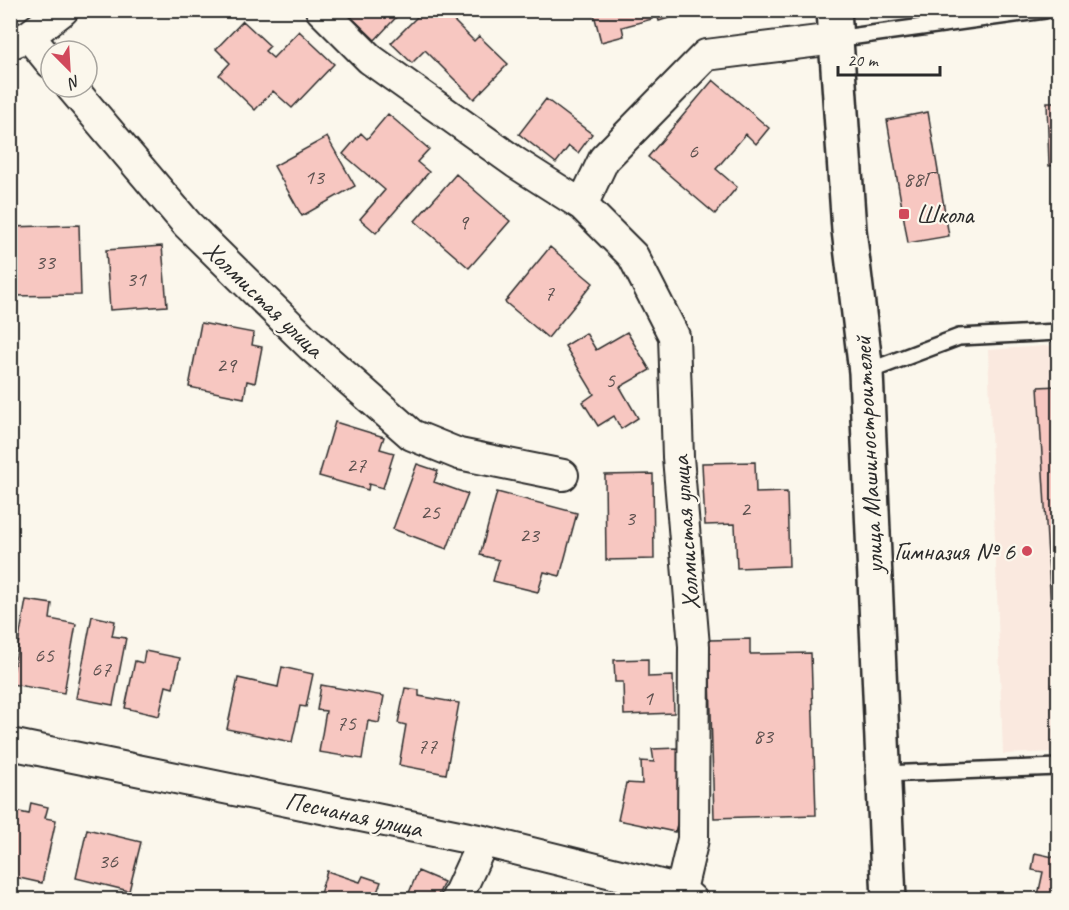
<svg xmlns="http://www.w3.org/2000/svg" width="1069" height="910" font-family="Caveat,sans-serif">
	<rect width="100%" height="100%" fill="#fbf7ec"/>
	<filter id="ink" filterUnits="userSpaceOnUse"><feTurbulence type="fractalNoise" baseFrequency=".0167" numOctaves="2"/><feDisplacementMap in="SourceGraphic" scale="12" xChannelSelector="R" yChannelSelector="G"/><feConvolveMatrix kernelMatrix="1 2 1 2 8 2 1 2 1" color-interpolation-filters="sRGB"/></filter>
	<g filter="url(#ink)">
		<path fill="#fae9df" d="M1058 345V752L1003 754 988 350Z"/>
		<path fill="#f7c7c1" stroke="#2b2b2b" stroke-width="1.5" d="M344 10H403L375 40Z
			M424 10H443L474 41 479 36 508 64 474 99 425 50 412 63 391 43Z
			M593 10H650L652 19 622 27 624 36 601 42Z
			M656 10H695L659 21Z
			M243 21 270 46 265 51 273 58 299 31 334 64 292 108 273 91 255 110 219 75 230 63 216 49Z
			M713 80 769 128 756 144 746 134 716 169 737 187 715 214 648 157Z
			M546 99 592 134 578 153 569 146 556 163 519 134Z
			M1047 102H1058V165L1049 166Z
			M928 112 949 236 908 243 887 120Z
			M388 114 429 149 417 162 429 172 376 233 360 219 385 190 343 154 361 133 367 139Z
			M327 137 355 186 302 216 274 166Z
			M456 174 510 221 469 268 415 221Z
			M79 225 81 295 10 296V227Z
			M162 246 167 306 110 310 106 250Z
			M550 247 593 283 548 338 505 302Z
			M201 323 254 333 252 345 262 347 255 383 247 381 244 398 189 387Z
			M627 332 650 370 620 387 638 418 621 429 614 416 598 426 583 402 594 394 565 346 586 333 596 350Z
			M1058 386V728L1038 387Z
			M335 422 384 437 380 449 394 453 383 488 369 484 368 490 319 476Z
			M755 462 756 493 787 492 789 566 737 568 735 524 705 525 702 463Z
			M417 464 438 471 434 482 468 494 447 549 393 529Z
			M653 474 654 559 606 560 605 475Z
			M497 492 577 513 560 576 544 572 538 592 493 581 499 560 480 555Z
			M26 600 52 604 50 619 76 624 64 693 11 684Z
			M92 616 115 621 112 636 126 638 113 705 76 698Z
			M750 639V654L811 653 816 815 714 818 709 640Z
			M145 651 180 658 173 688 166 686 159 716 125 708 135 661 143 663Z
			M648 659V677L673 676 674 713 624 715 623 682H615L614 660Z
			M282 667 313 674 306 707 300 706 292 742 227 729 238 678 278 687Z
			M321 685 384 696 379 723 368 721 362 759 319 752 326 711 317 710Z
			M405 688 419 690V696L459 703 446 774 399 765 406 725 398 723Z
			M678 748 684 797 675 832 618 820 626 783 642 784 641 761 654 762 652 749Z
			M31 803 48 807 45 818 56 820 42 883 10 876V810L29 814Z
			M87 829 141 842 129 891 76 878Z
			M1035 853 1058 858V900H1037L1043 872 1032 870Z
			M327 871 360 882 363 876 381 882 374 900H307L309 894 319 897Z
			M418 871 444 882 436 900H406Z"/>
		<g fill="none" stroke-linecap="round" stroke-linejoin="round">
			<defs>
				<path id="service" d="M835 39 1045 10
					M866 372 959 337 1058 332
					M884 774 1058 767"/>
				<path id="minor" d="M321 10 370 59 516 163 582 205 633 256 674 336 678 457 694 646 693 839 681 890
					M29 36 51 63
					M10 44 29 36 63 10
					M71 87 187 224 311 346 412 435 459 454 563 475
					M582 205 604 159 706 55 835 39
					M10 744 483 841 681 890 692 900
					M456 900 483 841"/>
				<path id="tertiary" d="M834 10 849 230 866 372 889 900"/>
			</defs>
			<use href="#service" stroke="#2b2b2b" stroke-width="20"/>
			<use href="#minor" stroke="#2b2b2b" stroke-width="34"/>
			<use href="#tertiary" stroke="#2b2b2b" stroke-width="38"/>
			<use href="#service" stroke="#fbf7ec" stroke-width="15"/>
			<use href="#minor" stroke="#fbf7ec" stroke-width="30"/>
			<use href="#tertiary" stroke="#fbf7ec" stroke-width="33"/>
		</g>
	</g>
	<g fill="#d1495b" stroke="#fbf7ec" stroke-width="2">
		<rect x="898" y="208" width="12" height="12" rx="3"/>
		<circle cx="1027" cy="551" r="6"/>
	</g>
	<g text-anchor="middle" stroke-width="4.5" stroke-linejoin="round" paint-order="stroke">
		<g font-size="22" fill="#5e5250">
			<text x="693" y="158">6</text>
			<text x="314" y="184">13</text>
			<text x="918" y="186">88Г</text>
			<text x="463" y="229">9</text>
			<text x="45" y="269">33</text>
			<text x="136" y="286">31</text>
			<text x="549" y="300">7</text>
			<text x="226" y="372">29</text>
			<text x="610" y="387">5</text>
			<text x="356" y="472">27</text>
			<text x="745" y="516">2</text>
			<text x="430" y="519">25</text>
			<text x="630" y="525">3</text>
			<text x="529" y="542">23</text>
			<text x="44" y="662">65</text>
			<text x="101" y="676">67</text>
			<text x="648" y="705">1</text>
			<text x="346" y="730">75</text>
			<text x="763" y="743">83</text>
			<text x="427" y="753">77</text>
			<text x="108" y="868">36</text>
		</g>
		<g font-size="26" fill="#2b2b2b" stroke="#fbf7ec" text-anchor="start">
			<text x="916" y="223">Школа</text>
			<text x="1015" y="560" text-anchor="end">Гимназия № 6</text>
		</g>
		<g font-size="26" fill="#2b2b2b" stroke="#fbf7ec">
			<text transform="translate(264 299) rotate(44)" y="9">Холмистая улица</text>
			<text transform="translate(868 455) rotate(-93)" y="9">улица Машиностроителей</text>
			<text transform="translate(685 533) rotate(-94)" y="9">Холмистая улица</text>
			<text transform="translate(354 814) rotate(12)" y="9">Песчаная улица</text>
		</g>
	</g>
	<rect width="1069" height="910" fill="none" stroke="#fbf7ec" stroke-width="36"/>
	<rect x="18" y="18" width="1033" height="874" fill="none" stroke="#2b2b2b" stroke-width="2" filter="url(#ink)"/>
	<g transform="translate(69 69) rotate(156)"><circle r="28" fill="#fbf7ec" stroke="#a8a59f" stroke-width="1.5"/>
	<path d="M0-4.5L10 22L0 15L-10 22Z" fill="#d1495b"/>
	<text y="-9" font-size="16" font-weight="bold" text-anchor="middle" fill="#2b2b2b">N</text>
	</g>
	<path d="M838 66v9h102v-9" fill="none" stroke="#2b2b2b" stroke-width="3"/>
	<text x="847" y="66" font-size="18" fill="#2b2b2b" stroke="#fbf7ec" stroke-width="4.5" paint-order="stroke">20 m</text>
</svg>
